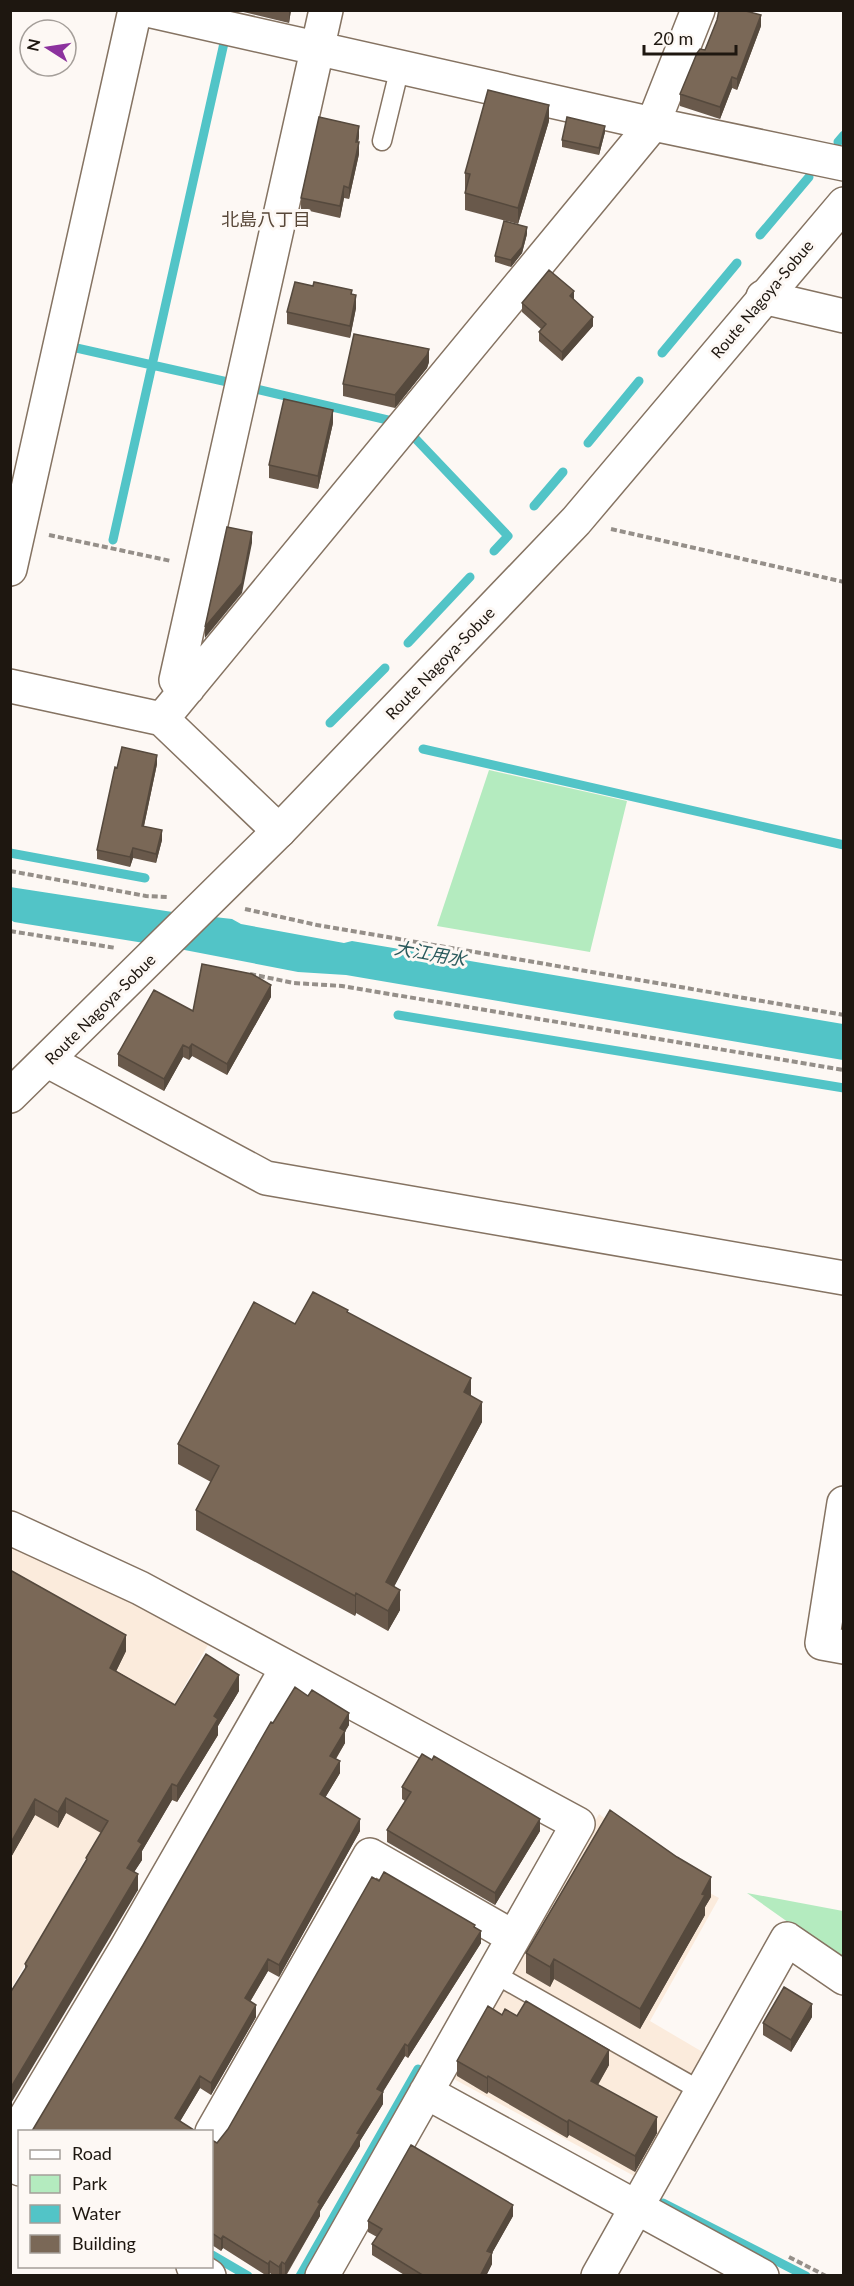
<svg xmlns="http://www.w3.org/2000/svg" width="854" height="2286" font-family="Lato,'Noto Sans JP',sans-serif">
	<rect width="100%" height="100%" fill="#fdf8f4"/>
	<path fill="#fbebdc" d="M11 1545 131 1601 208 1645 11 1989Z
		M599 1814 682 1878 719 1898 650 2021 706 2054 638 2178 450 2077Z"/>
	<path fill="#b4ebbf" d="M489 770 627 801 590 952 437 926Z
		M747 1893 843 1911V1961Z"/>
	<path fill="#52c4c7" d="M10 887 179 913 232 919 241 924 344 943 352 941 843 1024V1060L346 975 298 972 169 947 14 922 11 920Z"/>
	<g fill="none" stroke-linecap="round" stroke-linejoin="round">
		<path stroke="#52c4c7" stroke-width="9" d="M838 142 844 135
			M760 235 809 177
			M72 347 232 383
			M662 353 737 263
			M256 389 392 421
			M412 435 508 536 494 551
			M588 443 639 381
			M534 506 563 472
			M113 540 224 43
			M408 643 470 577
			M330 723 385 668
			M423 749 844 845
			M10 853 145 878
			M398 1015 844 1088
			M663 2203 806 2276
			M212 2255 248 2276
			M300 2276 418 2069"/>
		<defs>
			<path id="service" d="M382 141 400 67
				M493 1973 701 2091"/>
			<path id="minor" d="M147 10 653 124 844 164
				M763 297 844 316
				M10 569 135 10
				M10 686 162 719 279 831
				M188 688 176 680 326 10
				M162 719 653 124 698 10
				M48 1061 266 1178 844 1278
				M844 1503 822 1643 844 1647
				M10 1528 140 1588 578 1824 322 2276
				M426 2092 762 2276
				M212 2132 370 1855 513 1937
				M10 2143 127 1947 287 1668
				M10 2164 20 2169
				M193 2266 209 2276
				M598 2276 787 1939 844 1978"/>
			<path id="primary" d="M10 1096 279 831 576 521 844 204"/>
		</defs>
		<use href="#service" stroke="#857362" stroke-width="21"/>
		<use href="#minor" stroke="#857362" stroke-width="36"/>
		<use href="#primary" stroke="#857362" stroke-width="36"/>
		<path stroke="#958f89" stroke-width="4" stroke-dasharray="6 3" stroke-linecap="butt" d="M611 529 844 582
			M49 535 171 561
			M10 871 146 896 167 897
			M245 909 317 925 844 1015
			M10 931 116 948
			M250 974 294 983 342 986 844 1070
			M789 2257 826 2276"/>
		<use href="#service" stroke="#fff" stroke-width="18"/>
		<use href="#minor" stroke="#fff" stroke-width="33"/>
		<use href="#primary" stroke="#fff" stroke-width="33"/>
	</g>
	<path fill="#69594b" d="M235 10H291L289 23Z
		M761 26 737 90 732 88 720 119 680 106V94L705 50Z
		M549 121 518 224 465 210V173Z
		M605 132 599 155 562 147V140Z
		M359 137 358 142 359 154 349 199 344 198 340 218 301 209V198Z
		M527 234 522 253 511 267 495 262V256Z
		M352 294 356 308 350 338 287 324V312Z
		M574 300 593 326 562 361 539 341V332L541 329 522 312V303Z
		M429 362 427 368 395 408 343 396V384Z
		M333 423 318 489 269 478V465Z
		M157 764 144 826 162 840 156 863 133 858 130 867 97 859V850L117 768Z
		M271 997 227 1075 192 1056 189 1060 183 1057 164 1091 118 1066V1054L193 1011Z
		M348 1313 471 1396 482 1422 394 1586 400 1610 388 1631 356 1613 355 1616 196 1530V1510L211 1482 178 1464V1444L295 1324Z
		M10 1570 126 1651 116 1671 175 1705 239 1691 218 1726V1735L177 1802 172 1800 142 1851V1860L134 1872 138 1890 25 1969V1964L86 1862V1858L101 1833 66 1813 58 1828 35 1815 10 1859Z
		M273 1723 349 1725 345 1731V1743L336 1759 340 1773 325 1798 360 1831 279 1977 268 1971 250 2002 256 2017 211 2095 200 2088 180 2121 197 2132H32L143 1945Z
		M402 1787 540 1831 495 1905 387 1842V1830L405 1801 402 1799Z
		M379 1881 475 1927 481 1943 408 2058 405 2056 383 2092V2104L360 2141V2146L320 2211V2216L286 2276 282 2274 281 2276H273L270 2273 269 2276H267L223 2248 221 2251 212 2245V2140L217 2143 228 2129Z
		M711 1897 705 1907V1915L640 2029 554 1979 550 1987 526 1973V1953Z
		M502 2015 517 2016 609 2065 598 2085 657 2133 635 2172 569 2135 567 2138 488 2092 487 2094 457 2076V2061Z
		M812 2017 791 2052 763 2035V2023Z
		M513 2216 492 2253V2264L486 2276H406L372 2255V2244L377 2237 368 2232V2221Z"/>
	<path fill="#55493d" d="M289 10H291L289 23Z
		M761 15V26L737 90V79Z
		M732 77V88L720 119V107Z
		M549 105V121L518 224V208Z
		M359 126V137L356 153V142Z
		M605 126V132L599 155V148Z
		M359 142V154L349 199V188Z
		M344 186V198L340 218V206Z
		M527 227V234L522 253 511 267V260Z
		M574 291V301L570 296Z
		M356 295V308L350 338V326Z
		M593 317V326L562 361V352Z
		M429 349V362L427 368 395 408V395Z
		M333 410V423L318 489V476Z
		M252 532V543L242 593 205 638V627Z
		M157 755V764L142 835V826Z
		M162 830V840L156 863V854Z
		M133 848V858L130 867V857Z
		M271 985V997L227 1075V1064Z
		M192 1044V1056L189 1060V1048Z
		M183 1045V1057L164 1091V1079Z
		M471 1378V1398L464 1392Z
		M482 1402V1422L386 1602V1582Z
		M400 1590V1610L388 1631V1611Z
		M356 1593V1613L355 1616V1596Z
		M126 1635V1651L110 1684V1668Z
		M239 1675V1691L218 1726V1735L177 1802V1786L214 1716Z
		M349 1713V1725L340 1740V1728Z
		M345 1731V1743L330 1768V1756Z
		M340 1761V1773L320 1806V1794Z
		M172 1784V1800L142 1851V1860L127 1883V1868L138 1841Z
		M66 1798V1813L58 1828V1812Z
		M35 1799V1815L10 1859V1844Z
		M360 1819V1831L279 1977V1965Z
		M540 1819V1831L495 1905V1893Z
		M138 1874V1890L10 2105V2089Z
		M711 1877V1897L705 1907V1915L640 2029V2009Z
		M481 1931V1943L408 2058V2046Z
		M268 1959V1971L245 2010V1998Z
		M554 1959V1979L550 1987V1967Z
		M812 2004V2017L791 2052V2040Z
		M256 2005V2017L211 2095V2083Z
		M405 2044V2056L377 2101V2089Z
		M609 2050V2065L591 2096V2081Z
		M200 2076V2088L175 2130V2118Z
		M488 2076V2092L487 2094V2078Z
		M383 2092V2104L360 2141V2146L320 2211V2216L285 2276V2264L318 2202 357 2133Z
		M657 2117V2133L635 2172V2156Z
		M569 2120V2135L567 2138V2122Z
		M513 2205V2216L487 2262V2251Z
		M223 2236V2248L221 2251V2239Z
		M492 2253V2264L486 2276H480Z
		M270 2261V2273L268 2276V2264Z
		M282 2262V2274L281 2276H279V2267Z"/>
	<path fill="#7a6857" stroke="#55493d" stroke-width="1.5" d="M719 10H742L761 15 737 79 732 77 720 107 680 94 697 53 700 49 705 50 717 20Z
		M488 90 549 105 518 208 465 193 470 174 465 173Z
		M319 117 359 126 356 142H359L349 188 344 186 340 206 301 198Z
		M567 117 605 126 599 148 562 140Z
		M504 221 527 227 522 247 511 260 495 256Z
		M549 270 574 291 570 296 593 317 562 352 539 332 546 324 522 303Z
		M295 282 313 286 314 282 352 290 351 294 356 295 350 326 287 312Z
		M354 334 429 349 427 355 395 395 343 384Z
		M284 399 333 410 318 476 269 465Z
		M227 527 252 532 242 583 205 627Z
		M122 747 157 755 142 826 162 830 156 854 133 848 130 857 97 850 115 767 117 768Z
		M202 964 252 974 271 985 227 1064 192 1044 189 1048 183 1045 164 1079 118 1054 154 990 193 1011Z
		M313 1292 348 1310 347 1312 471 1378 464 1392 482 1402 386 1582 400 1590 388 1611 356 1593 355 1596 196 1510 219 1466 178 1444 254 1302 295 1324Z
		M10 1570 126 1635 110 1668 175 1705 206 1654 239 1675 214 1716 218 1719 177 1786 172 1784 138 1841 142 1844 127 1868 138 1874 10 2089V1993L27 1966 25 1964 87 1859 86 1858 108 1821 66 1798 58 1812 35 1799 10 1844Z
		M295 1687 308 1696 312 1690 349 1713 340 1728 345 1731 330 1756 340 1761 320 1794 360 1819 279 1965 268 1959 245 1998 256 2005 211 2083 200 2076 175 2118 197 2132H33L32 2131 143 1945 271 1722 273 1723Z
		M422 1754 432 1760 434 1756 540 1819 495 1893 387 1830 411 1792 402 1787Z
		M610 1810 677 1857 711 1877 702 1894 705 1895 640 2009 554 1959 550 1967 526 1953Z
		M384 1872 475 1925 474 1927 481 1931 408 2046 405 2044 377 2089 383 2092 357 2133 360 2134 318 2202 320 2204 285 2264 282 2262 279 2267 270 2261 268 2264 223 2236 221 2239 212 2233V2140L217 2143 228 2129 372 1877 379 1881Z
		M784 1987 812 2004 791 2040 763 2023Z
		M526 2001 609 2050 591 2081 657 2117 635 2156 569 2120 567 2122 488 2076 487 2078 457 2061 488 2006 502 2015 505 2009 517 2016Z
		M411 2145 513 2205 487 2251 492 2253 480 2276H424L372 2244 382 2229 368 2221Z"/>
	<g text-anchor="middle" stroke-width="6" stroke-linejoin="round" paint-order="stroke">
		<g font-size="16" fill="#1e1710" stroke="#fdf8f4">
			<text transform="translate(762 299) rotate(-50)" y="6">Route Nagoya-Sobue</text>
			<text transform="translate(440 663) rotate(-46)" y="6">Route Nagoya-Sobue</text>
			<text transform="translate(100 1009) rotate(-45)" y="6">Route Nagoya-Sobue</text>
		</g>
		<g font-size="18" fill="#584738" stroke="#fdf8f4">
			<text x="266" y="226">北島八丁目</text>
		</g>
		<g font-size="18" font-style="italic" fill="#2c5c5e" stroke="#fdf8f4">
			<text transform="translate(430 954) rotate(10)" y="6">大江用水</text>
		</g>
	</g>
	<rect width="854" height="2286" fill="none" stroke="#1e1710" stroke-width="24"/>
	<rect x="18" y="2130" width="195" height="138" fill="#fdf8f4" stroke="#a49e99" stroke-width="1.5"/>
	<rect x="30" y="2150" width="30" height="9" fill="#ffffff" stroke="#a49e99" stroke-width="1.5"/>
	<text x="72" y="2160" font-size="18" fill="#1e1710">Road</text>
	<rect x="30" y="2175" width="30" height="18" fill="#b4ebbf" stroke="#a49e99" stroke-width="1.5"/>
	<text x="72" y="2190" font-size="18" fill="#1e1710">Park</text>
	<rect x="30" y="2205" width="30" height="18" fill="#52c4c7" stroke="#a49e99" stroke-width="1.5"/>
	<text x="72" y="2220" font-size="18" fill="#1e1710">Water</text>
	<rect x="30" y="2235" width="30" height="18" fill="#7a6857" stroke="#a49e99" stroke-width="1.5"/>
	<text x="72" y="2250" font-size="18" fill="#1e1710">Building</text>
	<g transform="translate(48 48) rotate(282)"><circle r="28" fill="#fdf8f4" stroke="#a49e99" stroke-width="1.5"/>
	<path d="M0-4.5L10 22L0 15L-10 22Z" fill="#8c329e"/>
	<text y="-9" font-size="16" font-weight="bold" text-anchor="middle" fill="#1e1710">N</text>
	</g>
	<path d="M644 45v9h92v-9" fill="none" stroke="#1e1710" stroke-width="3"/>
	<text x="653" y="45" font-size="18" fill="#1e1710" stroke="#fdf8f4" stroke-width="4.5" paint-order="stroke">20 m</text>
</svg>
